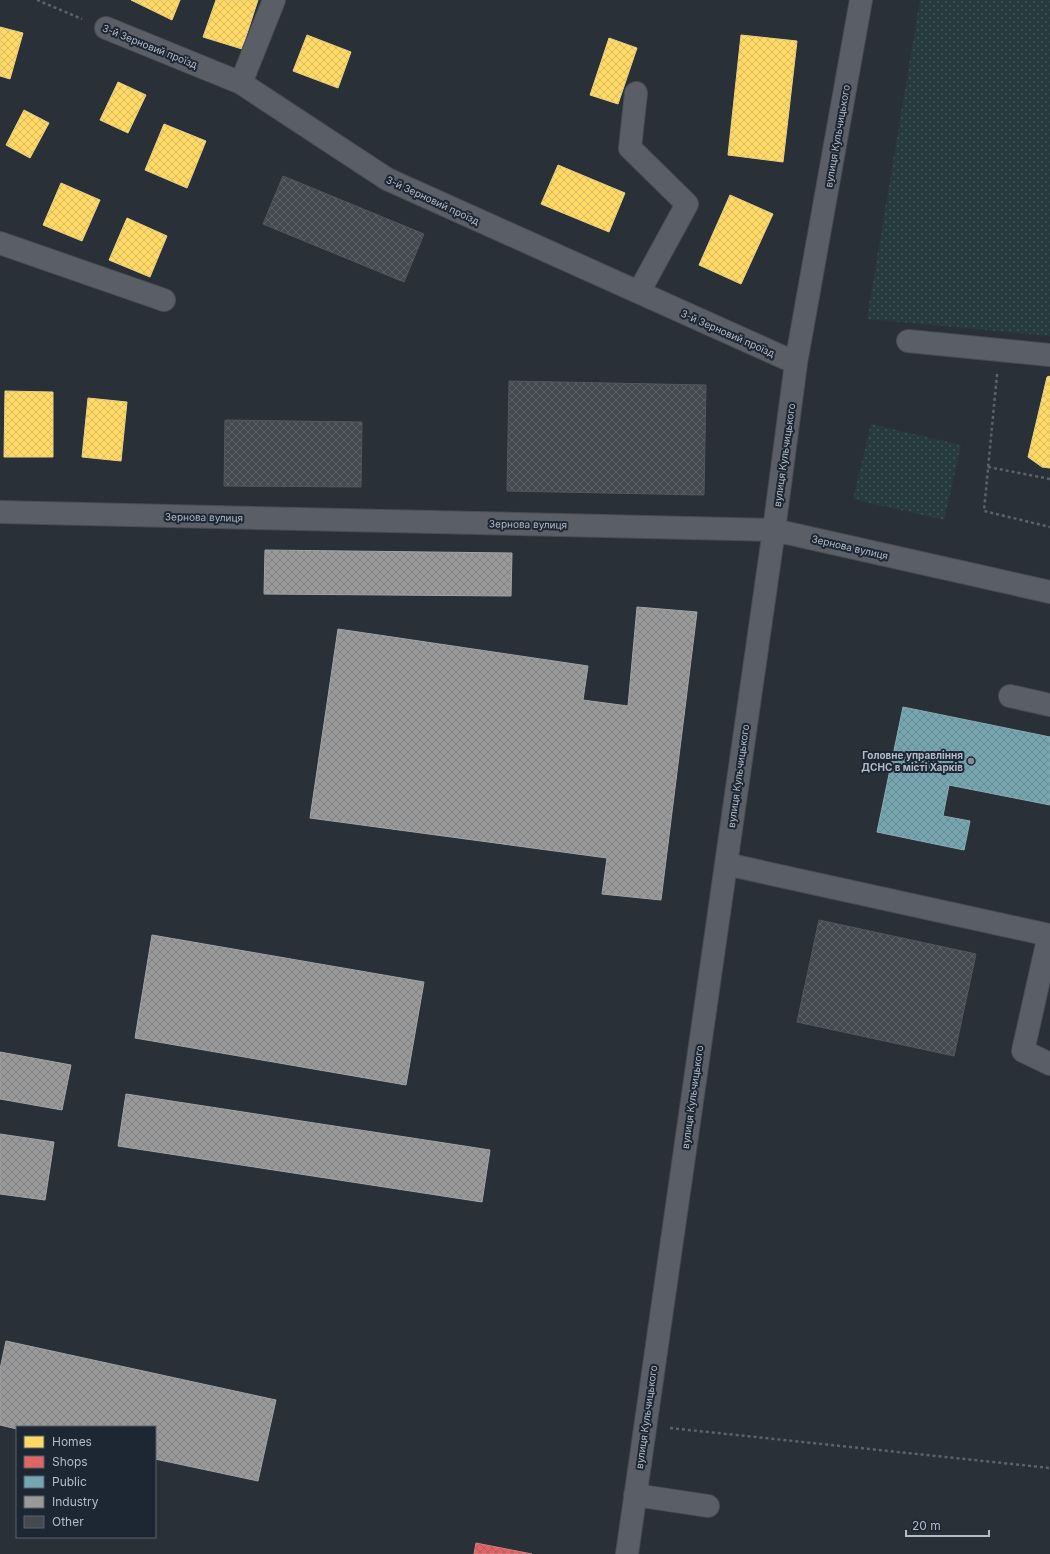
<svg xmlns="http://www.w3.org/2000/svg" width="1050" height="1554" font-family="Inter,sans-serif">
	<defs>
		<pattern id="green-dots" width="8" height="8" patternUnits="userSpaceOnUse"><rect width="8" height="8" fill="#273a3e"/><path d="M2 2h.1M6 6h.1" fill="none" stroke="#445559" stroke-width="1.8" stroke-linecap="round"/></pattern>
		<pattern id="homes-cross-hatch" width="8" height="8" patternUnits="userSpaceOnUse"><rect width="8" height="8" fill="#ffd966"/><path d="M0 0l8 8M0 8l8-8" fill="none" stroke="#d7b95e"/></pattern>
		<pattern id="shops-cross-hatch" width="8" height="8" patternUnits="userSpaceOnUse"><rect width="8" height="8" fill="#e06666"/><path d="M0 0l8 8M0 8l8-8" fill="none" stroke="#b65a5c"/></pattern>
		<pattern id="public-cross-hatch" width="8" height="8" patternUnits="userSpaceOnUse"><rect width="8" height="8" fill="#76a5af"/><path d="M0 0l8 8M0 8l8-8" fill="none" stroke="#668a92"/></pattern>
		<pattern id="industry-cross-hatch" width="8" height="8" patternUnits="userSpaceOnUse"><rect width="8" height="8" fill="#999"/><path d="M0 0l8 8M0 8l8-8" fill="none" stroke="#808182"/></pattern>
		<pattern id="building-cross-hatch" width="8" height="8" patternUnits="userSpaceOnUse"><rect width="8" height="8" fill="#444950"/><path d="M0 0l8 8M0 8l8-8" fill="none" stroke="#5d6168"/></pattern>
	</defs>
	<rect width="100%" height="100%" fill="#2a3038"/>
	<path fill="url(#green-dots)" d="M920 0H1050V336L867 319Z
		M871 424 961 445 944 520 853 499Z"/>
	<path fill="url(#homes-cross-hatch)" stroke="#e8d084" d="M131 0H180L172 20Z
		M216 0H258L242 49 203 37Z
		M0 27 23 33 10 79 0 76Z
		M307 35 351 52 338 88 293 71Z
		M741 35 797 41 783 162 728 155Z
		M609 38 637 48 618 104 590 95Z
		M118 82 146 95 128 133 100 120Z
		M24 110 49 123 30 158 6 145Z
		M164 124 206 141 187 188 145 170Z
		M558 165 625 193 609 232 541 204Z
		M61 183 100 200 82 241 43 225Z
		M730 195 773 214 741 284 699 265Z
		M127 218 167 236 150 277 109 260Z
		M1050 376V468L1042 467 1028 457 1047 377Z
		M5 391 53 392V457H4Z
		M88 398 127 402 121 461 82 457Z"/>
	<path fill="url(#shops-cross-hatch)" stroke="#d38084" d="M476 1543 532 1554H474Z"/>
	<path fill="url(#public-cross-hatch)" stroke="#89acb7" d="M903 707 1050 737V805L949 785 943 816 970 821 964 850 877 832Z"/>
	<path fill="url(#industry-cross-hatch)" stroke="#a1a4a7" d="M265 550 512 553 511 596 264 594Z
		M637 607 697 612 661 900 602 894 607 858 310 818 338 629 588 666 583 700 628 706Z
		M152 935 424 982 406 1085 135 1038Z
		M0 1052 71 1065 62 1110 0 1099Z
		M126 1094 490 1150 482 1202 118 1146Z
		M0 1134 54 1142 45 1200 0 1194Z
		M6 1341 276 1400 258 1481 155 1459V1427H17V1429L0 1425V1369Z"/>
	<path fill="url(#building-cross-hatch)" stroke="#52575f" d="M283 176 424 234 404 282 263 224Z
		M509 381 706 385 704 495 507 491Z
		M225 420 362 422 361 487 224 486Z
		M819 920 976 954 954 1056 797 1022Z"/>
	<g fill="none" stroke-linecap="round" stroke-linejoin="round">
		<defs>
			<path id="minor" d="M106 28 241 83 387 179 796 363
				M241 83 274 0
				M636 93 630 148 687 204 639 292
				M0 243 164 300
				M908 341 1050 355
				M0 512 774 530 1050 592
				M1010 696 1050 705
				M726 864 1049 935 1023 1051 1050 1064
				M635 1495 708 1506
				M627 1554 774 530 796 363 861 0"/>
		</defs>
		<use href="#minor" stroke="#484c53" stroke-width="24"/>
		<path stroke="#5d636a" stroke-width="2.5" stroke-dasharray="3 3" stroke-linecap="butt" d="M37 0 82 19
			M997 374 984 511 1050 527
			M988 467 1050 479
			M670 1428 1050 1468"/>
		<use href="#minor" stroke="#5a5e66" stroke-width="22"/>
	</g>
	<circle fill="#848b96" stroke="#1d2633" stroke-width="1.5" cx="971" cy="761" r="4"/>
	<g text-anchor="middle" stroke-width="4" stroke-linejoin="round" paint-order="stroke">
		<g font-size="10" fill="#b4bcc9" stroke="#1d2633">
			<text transform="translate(150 46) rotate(22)" y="4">3-й Зерновий проїзд</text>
			<text transform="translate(837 136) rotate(-80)" y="4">вулиця Кульчицького</text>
			<text transform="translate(433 200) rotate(25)" y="4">3-й Зерновий проїзд</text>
			<text transform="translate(728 333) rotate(24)" y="4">3-й Зерновий проїзд</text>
			<text transform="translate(784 455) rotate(-82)" y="4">вулиця Кульчицького</text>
			<text transform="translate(204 517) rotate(1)" y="4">Зернова вулиця</text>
			<text transform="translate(528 524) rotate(1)" y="4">Зернова вулиця</text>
			<text transform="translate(850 547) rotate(13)" y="4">Зернова вулиця</text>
			<text transform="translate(738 776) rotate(-82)" y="4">вулиця Кульчицького</text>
			<text transform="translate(692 1097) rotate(-82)" y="4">вулиця Кульчицького</text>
			<text transform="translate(646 1417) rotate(-82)" y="4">вулиця Кульчицького</text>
		</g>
		<g font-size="10" font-weight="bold" fill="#b4bcc9" stroke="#1d2633" text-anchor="end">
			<text x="963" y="759">Головне управління<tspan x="963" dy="12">ДСНС в місті Харків</tspan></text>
		</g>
	</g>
	<rect x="16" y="1426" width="140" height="112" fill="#1d2633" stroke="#59626f"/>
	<rect x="24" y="1436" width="20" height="12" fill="#ffd966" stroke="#59626f"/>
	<text x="52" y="1446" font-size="12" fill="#b4bcc9">Homes</text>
	<rect x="24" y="1456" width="20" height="12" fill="#e06666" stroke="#59626f"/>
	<text x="52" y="1466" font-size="12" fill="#b4bcc9">Shops</text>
	<rect x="24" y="1476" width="20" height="12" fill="#76a5af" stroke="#59626f"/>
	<text x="52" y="1486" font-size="12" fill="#b4bcc9">Public</text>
	<rect x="24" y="1496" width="20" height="12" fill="#999999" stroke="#59626f"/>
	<text x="52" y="1506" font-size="12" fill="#b4bcc9">Industry</text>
	<rect x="24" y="1516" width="20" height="12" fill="#444950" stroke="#59626f"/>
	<text x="52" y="1526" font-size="12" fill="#b4bcc9">Other</text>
	<path d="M906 1530v6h83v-6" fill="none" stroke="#b4bcc9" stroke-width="2"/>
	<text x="912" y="1530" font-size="12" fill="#b4bcc9" stroke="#1d2633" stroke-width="3" paint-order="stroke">20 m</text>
</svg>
